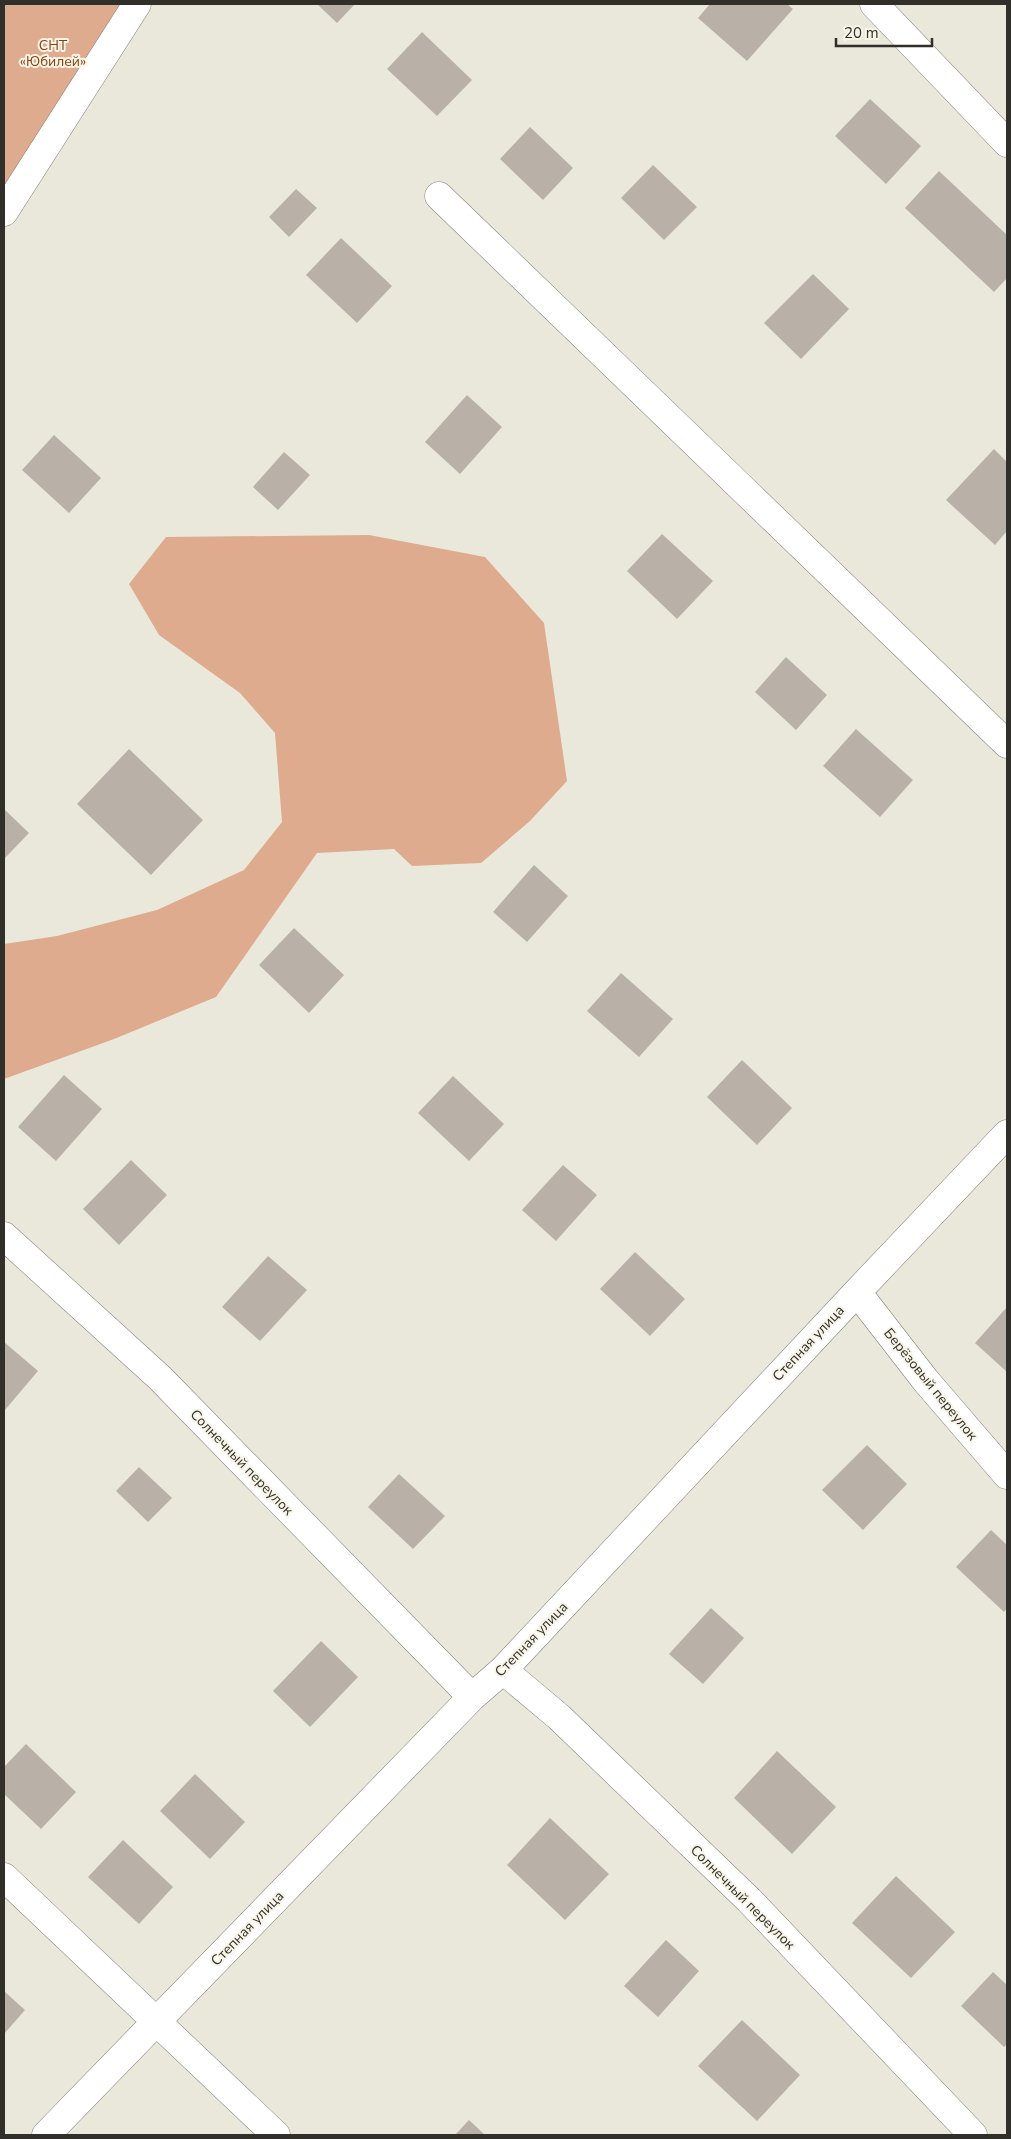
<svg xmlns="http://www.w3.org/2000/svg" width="1011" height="2139" font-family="'Nunito Sans',sans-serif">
	<rect width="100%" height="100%" fill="#eae8db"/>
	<path fill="#deab8e" d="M4 4H142L4 225Z
		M369 535 485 557 544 623 567 781 530 821 481 863 412 866 394 849 317 853 216 997 114 1039 4 1079V944L57 936 157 910 244 870 282 822 275 733 240 693 159 635 129 584 166 537Z"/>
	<path fill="#b9b1a7" d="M317 4H355L337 23Z
		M710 4H787L793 9 747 61 698 18Z
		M422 32 472 80 437 116 387 69Z
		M870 99 921 146 886 184 835 136Z
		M530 127 573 168 543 200 500 159Z
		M653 165 697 207 664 240 621 198Z
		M939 171 1007 235V278L994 292 905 208Z
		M296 189 317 208 289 237 269 217Z
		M341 238 392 286 357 323 306 275Z
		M813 274 849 309 801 359 764 323Z
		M467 395 502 427 460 474 425 442Z
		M54 435 101 478 69 513 22 470Z
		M994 449 1007 462V531L995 545 946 500Z
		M284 452 310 475 278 510 253 487Z
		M662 534 713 581 677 619 627 571Z
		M786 657 827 695 796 730 755 692Z
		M856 729 913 780 880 817 823 766Z
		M129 749 203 820 151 875 77 804Z
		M4 809 29 833 4 859Z
		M534 865 568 896 527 942 493 912Z
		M294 928 344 975 309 1013 259 965Z
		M621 973 673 1019 639 1057 587 1011Z
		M742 1060 792 1108 757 1145 707 1097Z
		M64 1075 102 1109 56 1161 18 1127Z
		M453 1076 504 1124 469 1161 418 1113Z
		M131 1160 167 1195 119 1245 83 1209Z
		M563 1165 597 1195 556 1241 522 1210Z
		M635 1252 685 1299 650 1336 600 1289Z
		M268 1256 307 1290 260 1341 222 1307Z
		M1007 1307V1372L975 1343Z
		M4 1342 38 1371 4 1411Z
		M867 1445 907 1484 863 1530 822 1490Z
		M139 1467 172 1498 148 1522 116 1491Z
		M399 1474 445 1516 413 1549 368 1507Z
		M991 1530 1007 1545V1608L1004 1612 956 1567Z
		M711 1608 744 1638 703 1684 669 1654Z
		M321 1641 358 1677 310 1727 273 1691Z
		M26 1744 76 1792 41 1829 4 1794V1767Z
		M777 1751 836 1807 792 1854 734 1798Z
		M195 1774 245 1822 210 1859 160 1811Z
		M550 1818 609 1874 565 1920 507 1865Z
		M123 1840 173 1887 139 1924 88 1877Z
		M896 1876 955 1932 911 1978 852 1923Z
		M666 1940 699 1971 658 2017 624 1986Z
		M993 1972 1007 1985V2044L1004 2047 961 2006Z
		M4 1991 25 2010 4 2034Z
		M742 2020 800 2075 757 2121 698 2066Z
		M469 2120 485 2135H455Z"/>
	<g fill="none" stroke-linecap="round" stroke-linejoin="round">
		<defs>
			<path id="minor" d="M874 4 1007 143
				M439 196 1007 744
				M4 212 137 4
				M4 1236 160 1378 472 1697
				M857 1292 926 1381 1007 1475
				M503 1670 559 1717 749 1900 973 2135
				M4 1877 276 2135
				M46 2135 472 1697 503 1670 857 1292 1007 1134"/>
		</defs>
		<use href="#minor" stroke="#838176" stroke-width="29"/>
		<use href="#minor" stroke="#fff" stroke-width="28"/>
	</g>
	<g text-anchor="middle" stroke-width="4" stroke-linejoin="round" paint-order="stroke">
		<g font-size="14" fill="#854210" stroke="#f8f5e8">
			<text x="53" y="50">СНТ<tspan x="53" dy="16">«Юбилей»</tspan></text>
		</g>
		<g font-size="14" fill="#302f2a" stroke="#f8f5e8">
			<text transform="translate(808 1343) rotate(-47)" y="5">Степная улица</text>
			<text transform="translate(931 1384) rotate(51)" y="5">Берёзовый переулок</text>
			<text transform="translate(242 1462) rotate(46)" y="5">Солнечный переулок</text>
			<text transform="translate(531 1639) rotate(-46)" y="5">Степная улица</text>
			<text transform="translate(743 1897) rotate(45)" y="5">Солнечный переулок</text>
			<text transform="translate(247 1928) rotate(-46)" y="5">Степная улица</text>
		</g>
	</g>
	<rect width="1011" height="2139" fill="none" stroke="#302f2a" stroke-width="10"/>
	<path d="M836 38v8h96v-8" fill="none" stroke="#302f2a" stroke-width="2.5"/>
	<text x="844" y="38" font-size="15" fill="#302f2a" stroke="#f8f5e8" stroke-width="4" paint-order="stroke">20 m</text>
</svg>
